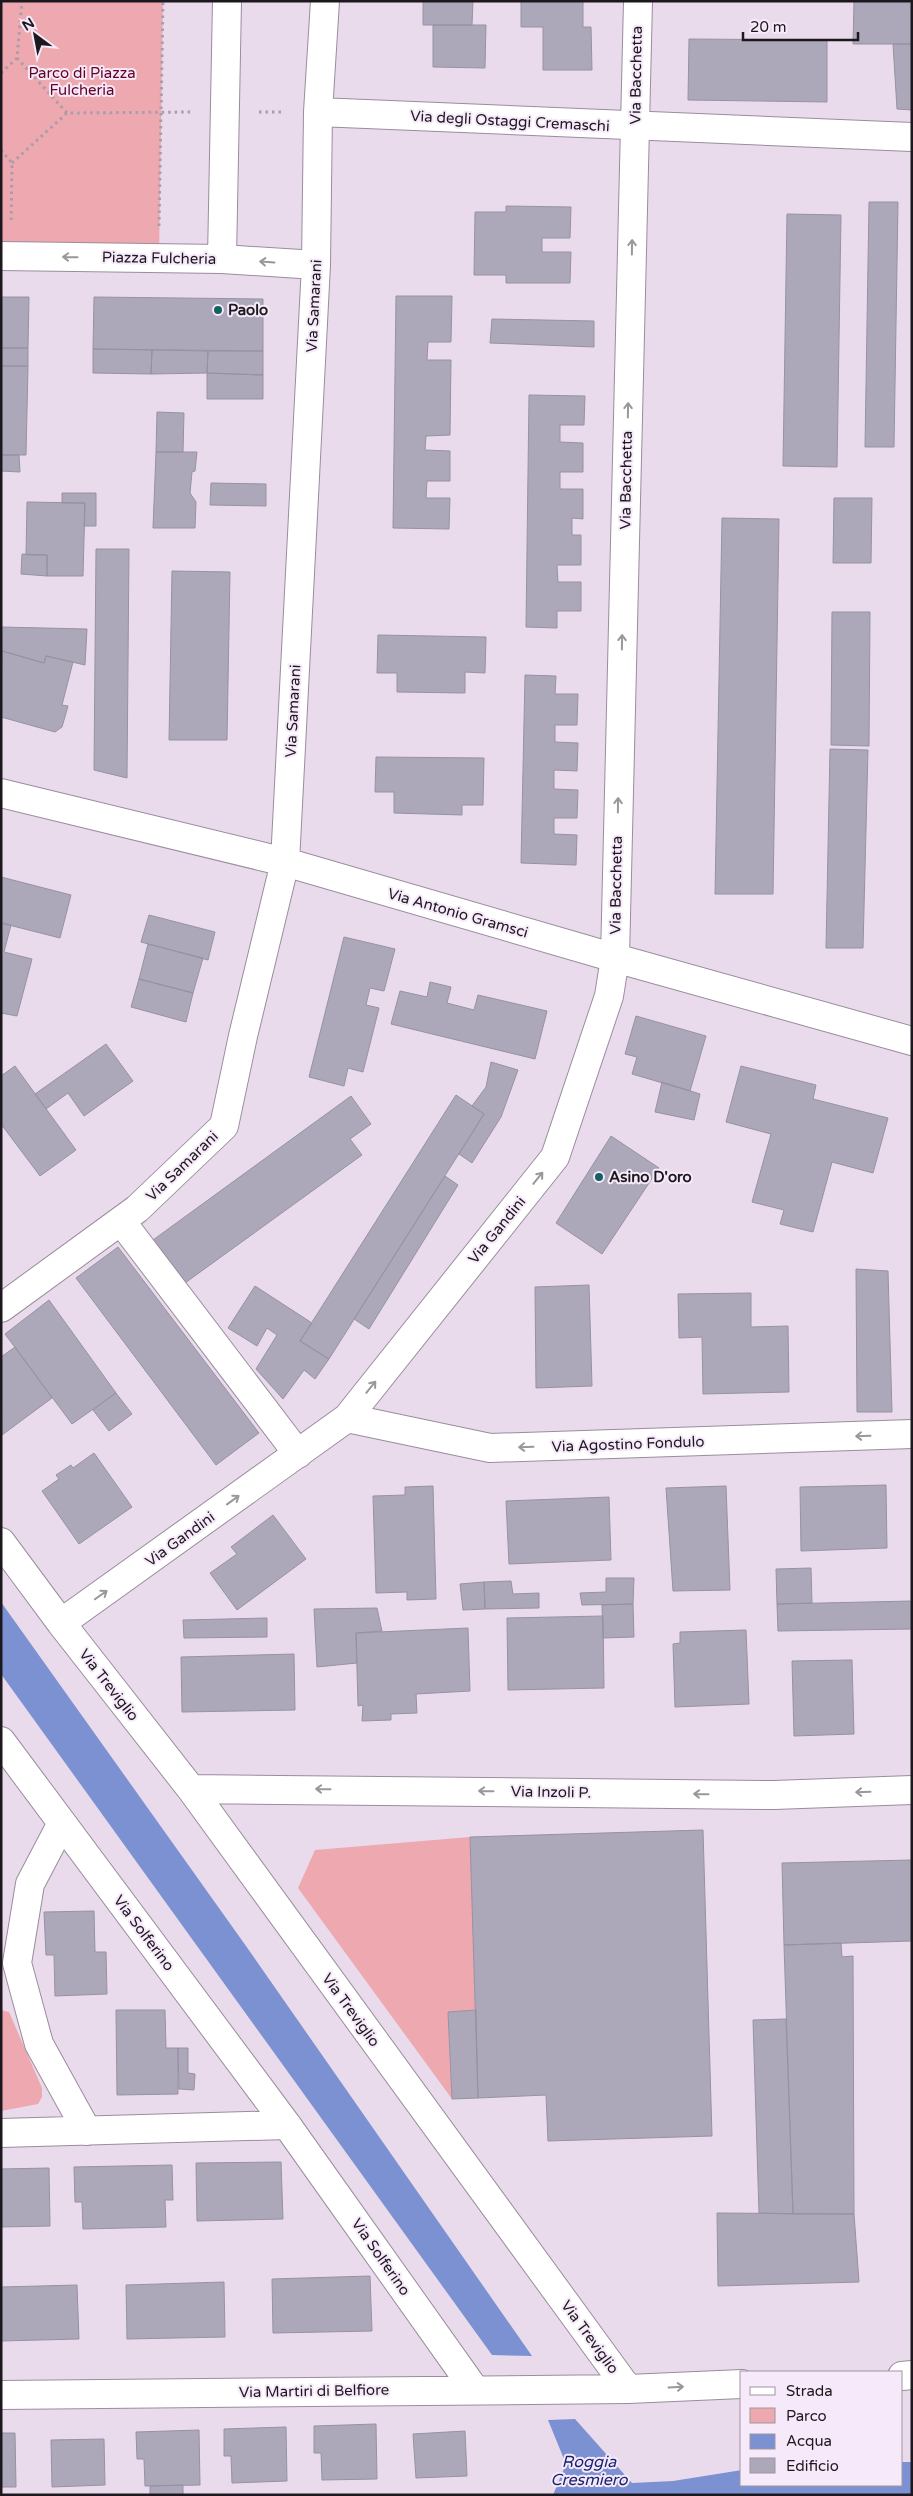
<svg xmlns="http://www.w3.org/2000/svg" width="913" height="2496" font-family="'Varela Round',sans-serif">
	<rect width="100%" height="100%" fill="#e9dbec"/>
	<path fill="#eda8b0" d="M1 1H163L159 258H1Z
		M470 1837 476 2010 448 2012 452 2099 298 1888 315 1850Z
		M1 2010 9 2012 42 2088V2097L38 2104 1 2111Z"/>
	<path fill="#7c91d1" d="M1 1602 246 1946 532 2356 492 2355 1 1674Z
		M575 2419 632 2483 673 2481 742 2470V2485H902V2462H912V2495H553L566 2464 548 2420Z"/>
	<path fill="#aca8ba" stroke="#9692a4" d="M423 1H473L472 25H423Z
		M521 1H583V27H591L592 70H543V27H521Z
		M854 1H912V44H853Z
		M433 25H486L485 68 433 67Z
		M689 39 827 40V102L688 100Z
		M893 44H912V110L897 109Z
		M869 202H898L894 447H865Z
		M506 206 571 207 570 238H542V252H571L570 283H506V275H474L475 212H506Z
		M787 214 841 215 837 467 783 466Z
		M396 296H452L451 342H428L427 360H451L450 435 426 436 425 450 450 451V481H427L426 498H450L449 529 393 528Z
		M1 297H29L28 348H1Z
		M94 297 263 299V351L93 349Z
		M492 319 594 321V347L490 343Z
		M1 348H28V366H1Z
		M93 349 152 350 151 374 93 373Z
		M152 350 208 351 207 373 151 374Z
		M208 351H263V375L207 373Z
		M1 366H28L26 455H1Z
		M207 373 263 375V399H207Z
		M529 395 585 396 584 425H560V442L583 443V472H560V489H583V519L572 518V535H581V565H557L558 582H581V611H557V628L526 627Z
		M157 412 184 413 183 452H156Z
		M156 452H197L195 471 192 472 190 493 196 502 195 528H153Z
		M1 455H19L20 472 1 471Z
		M211 483 266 484V506L210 505Z
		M62 493H96V526H84L85 503H62Z
		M834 498H872L871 563H833Z
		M27 502 85 503 83 576H47V555H26Z
		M722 518 779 519 773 894H715Z
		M96 549H129L127 778 94 770Z
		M22 554 47 555V576L21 574Z
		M172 571 230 572 227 740H169Z
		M832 612H870L869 746 831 745Z
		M1 627 87 629 85 665 46 656 44 663 2 651 1 655Z
		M378 635 486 637 485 673 465 672V693L397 692V673H377Z
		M2 651 44 663 46 656 73 662 62 705 68 706 62 727 55 732 1 717Z
		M525 675 556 676 555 694H578L577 725H555V742L578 743 577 771 554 770V789L578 790 577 818H554V834L577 835 576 865 521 863Z
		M830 749 868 750 863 948H826Z
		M376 757 484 758 483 805H462V815L394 813V792H375Z
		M1 877 71 895 60 938 1 923Z
		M149 915 215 932 208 960 141 942Z
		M1 923 11 925 4 952 32 959 17 1016 1 1013Z
		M344 937 395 949 384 991 370 988 366 1005 379 1008 363 1072 348 1068 344 1086 309 1077Z
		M148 944 203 958 193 993 139 979Z
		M139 979 193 993 186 1022 131 1007Z
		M430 982 451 987 447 1003 474 1010 478 995 547 1011 535 1059 391 1024 400 991 427 997Z
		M636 1016 706 1036 690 1091 632 1074 637 1057 625 1054Z
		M106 1044 133 1081 84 1116 68 1093 46 1109 35 1094Z
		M491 1062 518 1070 501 1117 472 1163 459 1154 484 1114 472 1106 486 1087Z
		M15 1066 76 1150 40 1176 1 1124V1076Z
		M741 1066 816 1085 813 1099 888 1118 873 1173 832 1162 813 1232 780 1224 784 1210 752 1202 771 1134 726 1122Z
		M662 1082 700 1094 694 1120 655 1112Z
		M456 1095 484 1114 329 1359 300 1341Z
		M351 1096 371 1124 350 1139 362 1155 185 1283 153 1240Z
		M611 1136 659 1168 602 1254 556 1223Z
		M445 1176 458 1185 369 1329 354 1319Z
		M118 1247 259 1433 216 1465 76 1278Z
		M856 1269 888 1271 892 1412H857Z
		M589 1285 592 1386 536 1388 535 1287Z
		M255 1286 312 1323 300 1341 329 1359 315 1379 304 1370 283 1399 256 1369 277 1335 267 1328 257 1346 228 1328Z
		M751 1293V1327L788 1326 789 1392 703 1394 702 1337 679 1338 678 1294Z
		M49 1300 116 1393 72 1424 5 1334Z
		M15 1347 52 1398 2 1435 1 1357Z
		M116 1393 132 1414 109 1431 93 1410Z
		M94 1453 132 1507 79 1544 42 1491 59 1479 56 1475 71 1465 73 1468Z
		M886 1485 887 1548 801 1551 800 1487Z
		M433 1486 436 1599 407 1600V1592L376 1593 373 1496 405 1495V1487Z
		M726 1486 730 1590 673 1591 666 1488Z
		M609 1497 611 1560 509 1564 506 1501Z
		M273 1515 306 1559 237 1610 210 1573 237 1554 231 1547Z
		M811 1568 812 1603 777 1604 776 1569Z
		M606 1578H634L633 1604 582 1605 580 1593 606 1592Z
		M511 1581 513 1594 539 1593V1608L485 1609 484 1582Z
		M484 1582 485 1609 463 1610 460 1584Z
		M912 1601V1629L778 1631 777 1604Z
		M633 1604 634 1637 603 1638 602 1605Z
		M377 1608 382 1631 356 1633 357 1663 317 1667 314 1609Z
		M603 1616 604 1688 508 1690 507 1618Z
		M267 1618V1637L184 1638 183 1620Z
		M468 1628 470 1691 416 1694 417 1713 391 1714V1720L362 1721 363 1705 358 1706 356 1633Z
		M746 1630 749 1704 675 1707 673 1644 680 1643V1632Z
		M294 1654 295 1710 182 1712 181 1657Z
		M852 1660 854 1734 794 1736 792 1661Z
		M703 1830 712 2136 548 2141 546 2095 478 2098 470 1837Z
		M912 1860V1941L784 1945 782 1863Z
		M94 1911 95 1952H106L107 1994 55 1996 54 1955H46L44 1912Z
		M841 1943 842 1957 853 1956 854 2214H793L784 1945Z
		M116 2010H165L166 2048H178V2094L117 2095Z
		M476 2010 478 2098 452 2099 448 2012Z
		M786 2019 793 2214 759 2213 753 2020Z
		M178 2048H188V2073L195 2074 194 2090 179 2089Z
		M281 2162 283 2219 197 2221 196 2163Z
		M172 2165 173 2200H165L166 2227 83 2229 82 2202H75L74 2167Z
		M49 2168 50 2226 1 2227V2169Z
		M717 2213 854 2214 859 2282 718 2286Z
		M370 2276 372 2331 273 2333 272 2279Z
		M224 2282 225 2337 127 2339 126 2285Z
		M77 2285 79 2339 1 2341V2287Z
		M376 2424 377 2479 322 2480 321 2453H314V2426Z
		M286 2427 287 2481 232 2483 231 2456H224V2429Z
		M199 2430 200 2485 145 2486 144 2459H137L136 2432Z
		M465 2431 467 2476 416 2478 413 2434Z
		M1 2433H15L16 2487H1Z
		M104 2439 105 2485 52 2487 51 2440Z
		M183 2485V2495H150V2486Z"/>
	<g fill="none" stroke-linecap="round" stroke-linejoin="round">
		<defs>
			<path id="minor" d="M318 112 912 137
				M1 256 222 259 316 265
				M222 259 227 1
				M1 793 285 862 615 958 912 1041
				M121 1221 298 1454
				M1 1308 137 1209 224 1126 243 1036 285 862 316 265 318 112 325 1
				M347 1418 490 1448 912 1434
				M1 1542 61 1623 191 1789 628 2389
				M61 1623 347 1418 555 1157 609 996 615 958 638 1
				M1 1741 287 2125 475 2390
				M191 1789 774 1795 912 1790
				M62 1823 30 1884 17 1963 39 2044 87 2131
				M1 2133 287 2125
				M902 2376 912 2375
				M1 2395 628 2389 742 2384"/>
		</defs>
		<use href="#minor" stroke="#998d9c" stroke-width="30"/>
		<path stroke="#a89dab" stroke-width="3" stroke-dasharray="2.5 4" stroke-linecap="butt" d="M17 58 67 113
			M1 73 17 58 22 1
			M259 112H285
			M1 150 12 163 11 223
			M12 163 67 113 192 112
			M159 226 163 1"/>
		<use href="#minor" stroke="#fff" stroke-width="28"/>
	</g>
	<defs><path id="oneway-shaft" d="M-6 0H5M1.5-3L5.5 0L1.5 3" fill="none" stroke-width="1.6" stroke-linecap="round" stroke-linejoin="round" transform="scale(1.25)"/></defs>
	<g stroke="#99979a">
		<use href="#oneway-shaft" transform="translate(632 247) rotate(-89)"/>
		<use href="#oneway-shaft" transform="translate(70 257) rotate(-179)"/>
		<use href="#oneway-shaft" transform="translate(267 262) rotate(-176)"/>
		<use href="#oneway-shaft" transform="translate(628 410) rotate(-89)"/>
		<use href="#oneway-shaft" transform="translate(622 642) rotate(-89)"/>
		<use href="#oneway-shaft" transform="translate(618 805) rotate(-89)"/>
		<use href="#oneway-shaft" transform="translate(538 1178) rotate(-51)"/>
		<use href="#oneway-shaft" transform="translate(371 1387) rotate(-51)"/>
		<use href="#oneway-shaft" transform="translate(863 1436) rotate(178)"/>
		<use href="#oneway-shaft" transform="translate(526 1447) rotate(178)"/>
		<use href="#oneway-shaft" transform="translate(233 1500) rotate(-36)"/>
		<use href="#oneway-shaft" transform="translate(101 1595) rotate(-35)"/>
		<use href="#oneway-shaft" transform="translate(323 1789) rotate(-179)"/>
		<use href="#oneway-shaft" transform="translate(486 1791) rotate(-179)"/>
		<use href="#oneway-shaft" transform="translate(863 1792) rotate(178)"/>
		<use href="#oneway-shaft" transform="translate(701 1794) rotate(-179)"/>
		<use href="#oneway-shaft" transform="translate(676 2387) rotate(-3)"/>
	</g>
	<g fill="#126261" stroke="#f6e9f9" stroke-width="2">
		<circle cx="218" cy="310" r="5"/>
		<circle cx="599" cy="1177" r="5"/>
	</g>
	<g text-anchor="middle" stroke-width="4" stroke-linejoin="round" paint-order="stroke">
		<g font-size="15" fill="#660224" stroke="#f6e9f9">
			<text x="82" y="78">Parco di Piazza<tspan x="82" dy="17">Fulcheria</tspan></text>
		</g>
		<g font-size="15" fill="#1d181e" stroke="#f6e9f9">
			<text transform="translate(636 75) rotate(-89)" y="5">Via Bacchetta</text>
			<text transform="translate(510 121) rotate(3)" y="5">Via degli Ostaggi Cremaschi</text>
			<text transform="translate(159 258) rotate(1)" y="5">Piazza Fulcheria</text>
			<text transform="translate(314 306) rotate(-87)" y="5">Via Samarani</text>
			<text transform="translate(626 480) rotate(-89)" y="5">Via Bacchetta</text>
			<text transform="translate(293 711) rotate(-87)" y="5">Via Samarani</text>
			<text transform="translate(616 885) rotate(-89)" y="5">Via Bacchetta</text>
			<text transform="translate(458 913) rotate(16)" y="5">Via Antonio Gramsci</text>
			<text transform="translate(182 1166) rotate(-44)" y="5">Via Samarani</text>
			<text transform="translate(497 1230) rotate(-51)" y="5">Via Gandini</text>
			<text transform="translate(628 1444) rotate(-2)" y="5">Via Agostino Fondulo</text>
			<text transform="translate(180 1539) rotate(-36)" y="5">Via Gandini</text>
			<text transform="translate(109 1685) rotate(52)" y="5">Via Treviglio</text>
			<text transform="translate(551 1792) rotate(1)" y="5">Via Inzoli P.</text>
			<text transform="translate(144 1933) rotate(53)" y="5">Via Solferino</text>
			<text transform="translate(351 2010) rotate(54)" y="5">Via Treviglio</text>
			<text transform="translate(381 2257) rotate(55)" y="5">Via Solferino</text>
			<text transform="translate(590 2337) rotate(54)" y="5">Via Treviglio</text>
			<text transform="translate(314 2391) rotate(-1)" y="5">Via Martiri di Belfiore</text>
		</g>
		<g font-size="15" font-weight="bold" fill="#1d181e" stroke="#f6e9f9" text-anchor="start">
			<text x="228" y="315">Paolo</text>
			<text x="609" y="1182">Asino D'oro</text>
		</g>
		<g font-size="16" font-style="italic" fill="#18246f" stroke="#f6e9f9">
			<text x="589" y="2467">Roggia<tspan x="589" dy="18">Cresmiero</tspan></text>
		</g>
	</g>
	<rect width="913" height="2496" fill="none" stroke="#1d181e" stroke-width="5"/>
	<rect x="740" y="2371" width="162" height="115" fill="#f6e9f9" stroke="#9f95a1"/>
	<rect x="750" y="2387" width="25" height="8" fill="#ffffff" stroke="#9f95a1"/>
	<text x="786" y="2396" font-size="15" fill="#1d181e">Strada</text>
	<rect x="750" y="2408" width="25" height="15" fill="#eda8b0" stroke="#9f95a1"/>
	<text x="786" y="2421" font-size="15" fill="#1d181e">Parco</text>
	<rect x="750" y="2434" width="25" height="15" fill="#7c91d1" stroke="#9f95a1"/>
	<text x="786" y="2446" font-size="15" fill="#1d181e">Acqua</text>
	<rect x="750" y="2458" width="25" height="15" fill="#aca8ba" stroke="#9f95a1"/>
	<text x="786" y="2471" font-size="15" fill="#1d181e">Edificio</text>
	<g transform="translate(35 35) rotate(328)" stroke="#f6e9f9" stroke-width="4" paint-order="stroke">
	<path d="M0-4L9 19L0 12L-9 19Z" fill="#1d181e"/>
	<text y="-8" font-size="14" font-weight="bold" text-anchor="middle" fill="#1d181e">N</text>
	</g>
	<path d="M743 32v8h115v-8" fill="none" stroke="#1d181e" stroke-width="2.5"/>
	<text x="750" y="32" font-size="15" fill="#1d181e" stroke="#f6e9f9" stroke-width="4" paint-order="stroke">20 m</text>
</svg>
